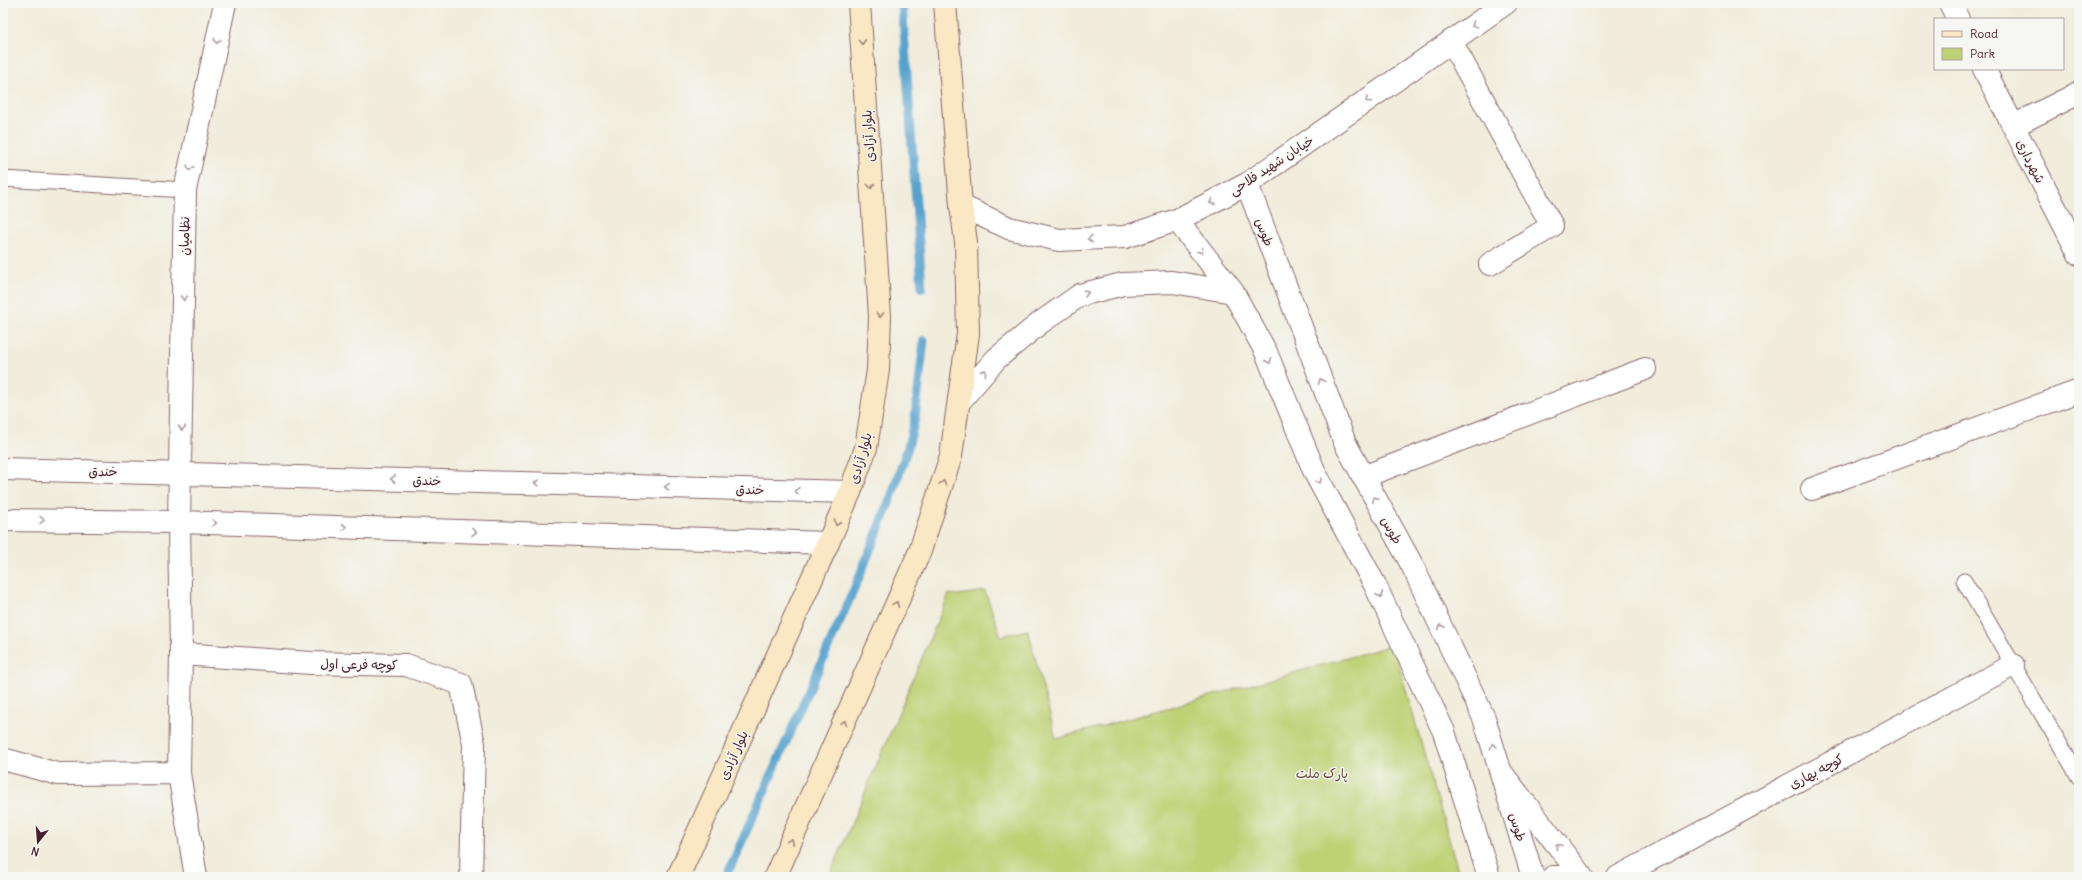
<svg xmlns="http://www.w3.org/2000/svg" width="2082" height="880" font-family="Delius,'Playpen Sans Arabic',sans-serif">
	<rect width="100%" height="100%" fill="#f6f6f2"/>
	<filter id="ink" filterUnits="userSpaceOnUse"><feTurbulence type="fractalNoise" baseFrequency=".025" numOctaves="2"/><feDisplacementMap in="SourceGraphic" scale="8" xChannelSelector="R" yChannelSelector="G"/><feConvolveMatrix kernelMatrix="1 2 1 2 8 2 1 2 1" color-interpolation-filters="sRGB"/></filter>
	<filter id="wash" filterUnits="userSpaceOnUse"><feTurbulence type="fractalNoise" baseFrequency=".012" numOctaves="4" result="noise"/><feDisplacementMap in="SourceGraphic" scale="16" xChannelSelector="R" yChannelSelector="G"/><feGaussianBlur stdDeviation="0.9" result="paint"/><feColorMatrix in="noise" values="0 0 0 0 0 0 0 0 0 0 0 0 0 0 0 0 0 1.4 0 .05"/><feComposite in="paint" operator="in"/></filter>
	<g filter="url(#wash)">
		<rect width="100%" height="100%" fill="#f1ecdb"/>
		<path fill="#bed174" stroke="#847850" d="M985 591 1001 636 1028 630 1056 739 1393 645 1460 877H829L949 594 958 595Z"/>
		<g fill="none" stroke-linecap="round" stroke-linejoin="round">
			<path stroke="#56a2ce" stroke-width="9" d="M902 3 922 288
				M726 877 856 585 891 498 908 447 915 418 924 340"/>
		</g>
	</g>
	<g filter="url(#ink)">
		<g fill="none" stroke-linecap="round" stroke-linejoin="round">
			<defs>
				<path id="service" d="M3 179 185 190
					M1964 581 2079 777"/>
				<path id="minor" d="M1950 3 1958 19
					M1451 41 1552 226 1490 264
					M1984 69 2079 254
					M2013 126 2079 93
					M3 469 850 492
					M1363 477 1645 369
					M1812 489 2079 391
					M3 520 179 522 828 543
					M181 654 311 663 406 665 461 684 474 744 471 877
					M3 759 58 774 179 773
					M1501 772 1582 877
					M196 877 179 773 181 654 179 522 185 190 225 3
					M1553 877H1567
					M1618 877 2013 665"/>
				<path id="tertiary" d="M1247 184 1345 443 1412 565 1484 718 1533 877
					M961 206 1009 228 1059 240 1125 237 1177 220 1247 184 1506 3
					M1177 220 1233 292 1266 352 1315 473 1375 585 1444 732 1489 877
					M959 402 996 359 1040 323 1080 295 1123 284 1172 282 1233 292"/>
				<path id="secondary" d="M678 877 828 543 850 492 866 448 878 370 880 316 859 3
					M775 877 920 551 951 456 968 334 966 242 961 206 945 3"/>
			</defs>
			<use href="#service" stroke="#846769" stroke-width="17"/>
			<use href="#minor" stroke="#846769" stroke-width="24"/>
			<use href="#tertiary" stroke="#846769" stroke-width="24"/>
			<use href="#secondary" stroke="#846769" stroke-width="24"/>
			<use href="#service" stroke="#fff" stroke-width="15"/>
			<use href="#minor" stroke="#fff" stroke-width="22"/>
			<use href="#tertiary" stroke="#fff" stroke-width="22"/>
			<use href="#secondary" stroke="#fae7c3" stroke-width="22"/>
		</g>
		<defs><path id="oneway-chevron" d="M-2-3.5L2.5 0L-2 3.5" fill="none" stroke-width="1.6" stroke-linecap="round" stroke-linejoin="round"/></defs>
		<g stroke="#ae9aa0">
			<use href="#oneway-chevron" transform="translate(1474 25) rotate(145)"/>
			<use href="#oneway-chevron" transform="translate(217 41) rotate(102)"/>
			<use href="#oneway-chevron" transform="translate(1368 100) rotate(145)"/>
			<use href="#oneway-chevron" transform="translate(190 168) rotate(102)"/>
			<use href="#oneway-chevron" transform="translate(1212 202) rotate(153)"/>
			<use href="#oneway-chevron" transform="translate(1090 239) rotate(178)"/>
			<use href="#oneway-chevron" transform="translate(1201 251) rotate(52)"/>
			<use href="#oneway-chevron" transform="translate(1086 293) rotate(-15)"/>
			<use href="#oneway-chevron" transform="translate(184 298) rotate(91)"/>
			<use href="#oneway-chevron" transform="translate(1269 361) rotate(68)"/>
			<use href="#oneway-chevron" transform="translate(984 372) rotate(-49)"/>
			<use href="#oneway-chevron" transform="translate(1321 381) rotate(-111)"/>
			<use href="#oneway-chevron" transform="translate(182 428) rotate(91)"/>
			<use href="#oneway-chevron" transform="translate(393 479) rotate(-178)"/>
			<use href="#oneway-chevron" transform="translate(1319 481) rotate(62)"/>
			<use href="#oneway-chevron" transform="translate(537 483) rotate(-178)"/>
			<use href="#oneway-chevron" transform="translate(667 487) rotate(-178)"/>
			<use href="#oneway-chevron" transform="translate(797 491) rotate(-178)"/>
			<use href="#oneway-chevron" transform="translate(1375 499) rotate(-119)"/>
			<use href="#oneway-chevron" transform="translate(42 520) rotate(1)"/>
			<use href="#oneway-chevron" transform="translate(214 523) rotate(2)"/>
			<use href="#oneway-chevron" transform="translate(344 527) rotate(2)"/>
			<use href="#oneway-chevron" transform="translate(474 532) rotate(2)"/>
			<use href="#oneway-chevron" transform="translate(1380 595) rotate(65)"/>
			<use href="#oneway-chevron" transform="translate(1441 627) rotate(-115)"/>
			<use href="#oneway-chevron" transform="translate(1493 746) rotate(-107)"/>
			<use href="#oneway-chevron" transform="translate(1558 846) rotate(-127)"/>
		</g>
		<g stroke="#a28377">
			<use href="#oneway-chevron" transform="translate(862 42) rotate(86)"/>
			<use href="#oneway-chevron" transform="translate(871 186) rotate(86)"/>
			<use href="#oneway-chevron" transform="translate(880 315) rotate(89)"/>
			<use href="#oneway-chevron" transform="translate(943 483) rotate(-72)"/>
			<use href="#oneway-chevron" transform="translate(837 523) rotate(113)"/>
			<use href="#oneway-chevron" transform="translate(896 604) rotate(-66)"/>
			<use href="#oneway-chevron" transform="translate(844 723) rotate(-66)"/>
			<use href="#oneway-chevron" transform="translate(791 841) rotate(-66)"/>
		</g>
	</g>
	<g text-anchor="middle" stroke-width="3" stroke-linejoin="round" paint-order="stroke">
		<g font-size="13" fill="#4a1f2b" stroke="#f6f6f2">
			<text transform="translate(868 136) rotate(-94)" y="5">بلوار آزادی</text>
			<text transform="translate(2031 161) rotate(63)" y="5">شهرداری</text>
			<text transform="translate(1271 165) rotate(-33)" y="5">خیابان شهید فلاحی</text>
			<text transform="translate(1265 232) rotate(69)" y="5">طوس</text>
			<text transform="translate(184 236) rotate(-89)" y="5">نظامیان</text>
			<text transform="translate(860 458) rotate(-74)" y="5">بلوار آزادی</text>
			<text transform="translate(103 471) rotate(1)" y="5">خندق</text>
			<text transform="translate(427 480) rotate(2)" y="5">خندق</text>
			<text transform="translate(750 489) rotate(2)" y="5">خندق</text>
			<text transform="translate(1392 530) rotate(61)" y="5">طوس</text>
			<text transform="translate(359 664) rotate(1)" y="5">کوچه فرعی اول</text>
			<text transform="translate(733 755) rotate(-66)" y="5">بلوار آزادی</text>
			<text transform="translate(1816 771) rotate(-28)" y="5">کوچه بهاری</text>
			<text transform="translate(1518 827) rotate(73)" y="5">طوس</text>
		</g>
		<g font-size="13" fill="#674c3d" stroke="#f6f6f2">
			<text x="1322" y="778">پارک ملت</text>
		</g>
	</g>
	<rect width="2082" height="880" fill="none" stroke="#f6f6f2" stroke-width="16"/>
	<rect x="1934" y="18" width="130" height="52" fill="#f6f6f2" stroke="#b1a0a2"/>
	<rect x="1942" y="31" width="20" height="6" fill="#fae7c3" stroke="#b1a0a2"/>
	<text x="1970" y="38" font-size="12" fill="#4a1f2b">Road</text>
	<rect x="1942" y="48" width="20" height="12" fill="#bed174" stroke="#b1a0a2"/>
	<text x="1970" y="58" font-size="12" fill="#4a1f2b">Park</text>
	<g transform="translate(38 842) rotate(197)" stroke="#f6f6f2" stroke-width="3" paint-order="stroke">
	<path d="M0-3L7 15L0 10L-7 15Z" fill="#4a1f2b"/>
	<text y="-6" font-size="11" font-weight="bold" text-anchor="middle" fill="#4a1f2b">N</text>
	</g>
</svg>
